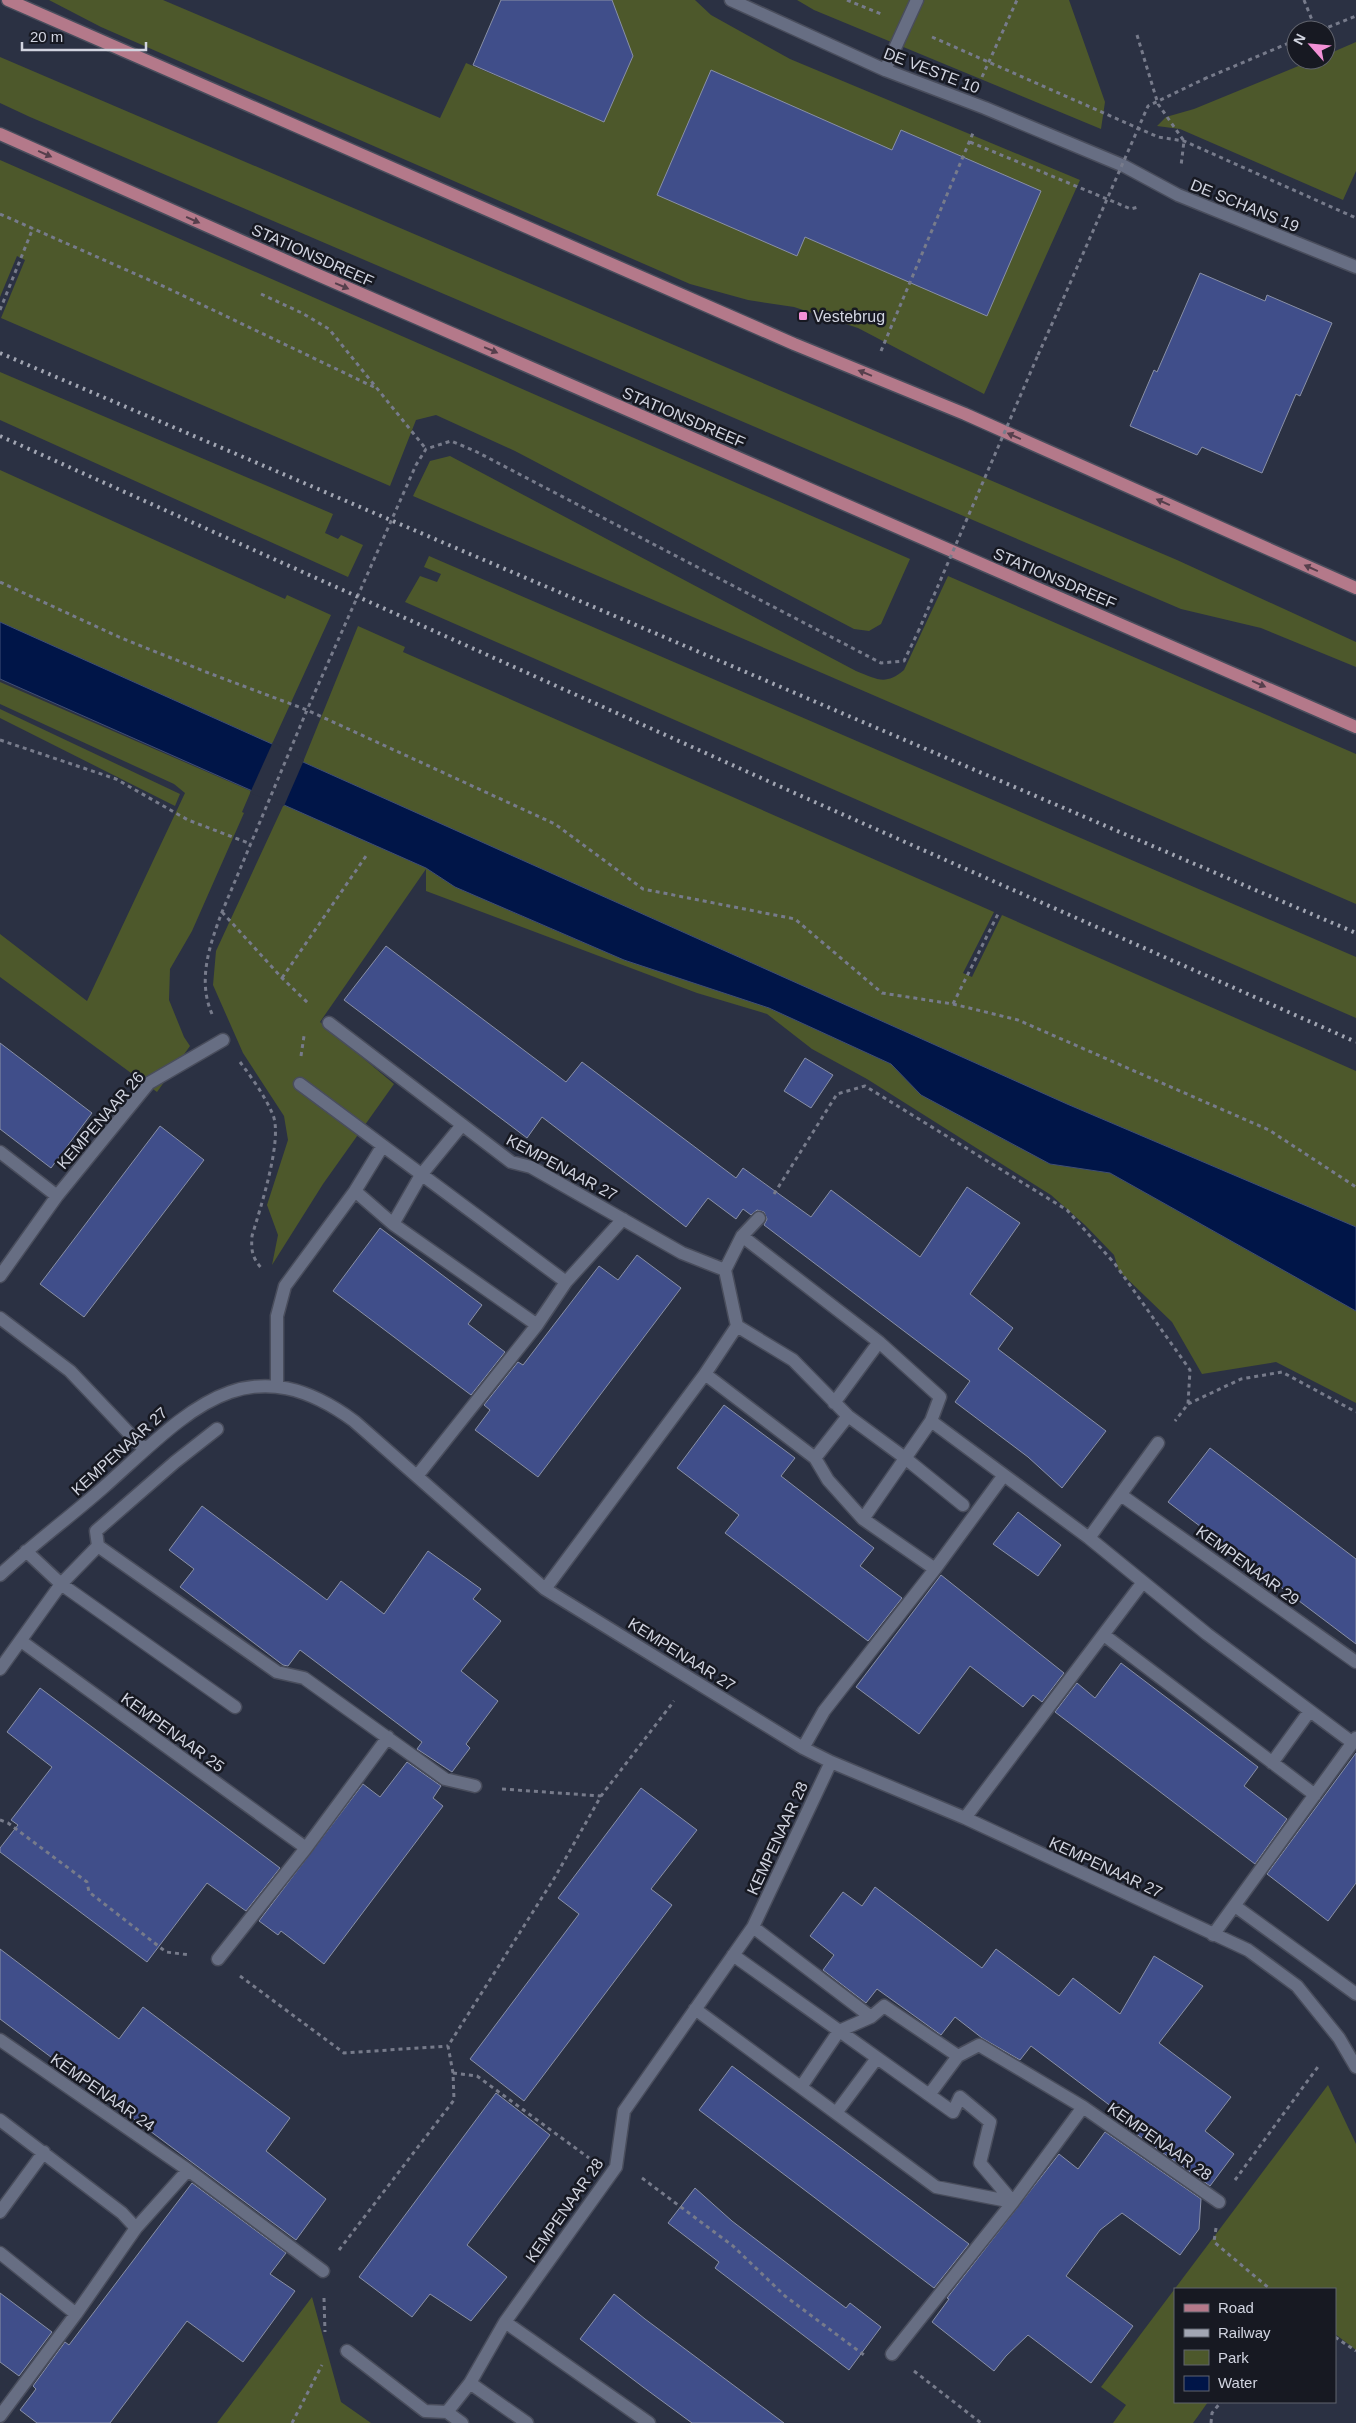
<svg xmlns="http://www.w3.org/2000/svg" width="1356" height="2423" font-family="Arial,sans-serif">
	<rect width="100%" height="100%" fill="#2b3143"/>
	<path fill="#4d582b" d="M49 0H163L440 118 466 63 601 120 610 0H695L711 15 790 59 1080 180 984 394 858 328 794 307 748 300 690 284 101 27Z
		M797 0H1069L1105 102 1101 129 814 10Z
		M1356 42V171L1343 200 1180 129 1157 126 1166 117 1194 109 1313 60H1326V55Z
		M0 57 1177 560 1356 642V667L1261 628 1181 609 30 117 0 103Z
		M0 160 910 559 881 624 869 631 854 629 515 451 436 415 416 420 390 486 1 318 25 260 17 256 0 297Z
		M0 372 333 514 325 533 338 539 341 535 363 545 348 577 0 420Z
		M450 456 856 671C877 679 885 686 904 670L948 576 1356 754V904L413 496 430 461Z
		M0 470 285 599 287 595 331 615 272 744 0 622Z
		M429 556 1356 957V1018L405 602 420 576 437 582 441 574 424 567Z
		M358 626 405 647 403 652 994 912 963 973 972 977 1002 915 1356 1071V1227L1067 1104 303 762Z
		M0 682 251 791 242 812 244 813 192 931 170 969 169 1000 184 1037 190 1046 157 1092 0 977V934L87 1001 185 793 174 784 0 704Z
		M0 709 180 794 175 806 0 718Z
		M284 804 426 868 455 887 624 960 769 1008 891 1064 921 1095 1050 1164 1110 1173 1356 1311V1403L1276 1362 1202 1374 1172 1322 1119 1271 1114 1255 1085 1225 1051 1195 867 1079 812 1049 767 1014 697 993 426 891V869L320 1022 394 1084 323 1184 272 1265 278 1235 267 1205 288 1140 284 1116 243 1053 213 985 216 951Z
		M1328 2085 1356 2144V2350L1335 2334V2289H1175V2402H1208L1193 2423H1113L1126 2405 1101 2387Z
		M312 2297 341 2402 371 2423H217Z"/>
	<path fill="#001548" stroke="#3f4e76" d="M0 622 272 744 303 762 1067 1104 1356 1227V1311L1110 1173 1050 1164 921 1095 891 1064 769 1008 624 960 455 887 426 868 0 679Z"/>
	<path fill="#2b3143" d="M273 742 304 760 284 806 250 793Z"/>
	<path fill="#404e8a" stroke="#8990a6" d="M501 0H612L633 56 604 122 473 65Z
		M711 70 892 150 901 130 1041 191 987 316 805 237 797 256 657 195Z
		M1200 273 1265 301 1267 295 1332 323 1300 396 1296 394 1262 473 1202 447 1197 455 1130 426 1154 370 1157 372Z
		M386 946 566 1082 582 1062 736 1178 743 1168 811 1217 831 1190 920 1257 967 1187 1020 1223 970 1294 1013 1328 998 1349 1106 1431 1062 1488 1028 1457 955 1402 970 1381 764 1225 767 1219 764 1212 757 1210 751 1215 743 1209 736 1219 708 1198 686 1227 542 1117 527 1138 344 1000Z
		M0 1043 92 1113 51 1168 0 1129Z
		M805 1058 833 1075 811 1108 784 1091Z
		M160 1126 204 1160 84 1317 40 1284Z
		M380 1228 482 1305 468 1324 505 1352 471 1395 333 1291Z
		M637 1255 681 1288 538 1477 475 1430 490 1410 484 1405 518 1362 523 1365 599 1266 618 1280Z
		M724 1405 795 1458 781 1476 874 1548 860 1566 902 1598 868 1641 725 1533 739 1515 677 1468Z
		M1210 1448 1356 1559V1644L1168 1502Z
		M202 1506 327 1600 341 1581 384 1614 428 1551 481 1589 473 1599 501 1621 461 1671 498 1701 466 1744 470 1748 452 1772 417 1749 422 1742 300 1650 288 1666 283 1665 180 1587 194 1569 169 1550Z
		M1018 1512 1061 1545 1038 1576 993 1544Z
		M941 1575 1064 1673 1042 1702 1033 1695 1023 1707 970 1666 919 1734 856 1687Z
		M1121 1663 1258 1767 1244 1786 1287 1819 1255 1864 1055 1712 1077 1683 1095 1698Z
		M40 1688 280 1868 246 1911 207 1883 147 1962 0 1852V1848L18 1825 11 1820 52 1767 7 1732Z
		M1356 1753V1883L1328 1921 1267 1874Z
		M407 1762 441 1786 433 1798 443 1806 324 1964 281 1931 278 1935 259 1921 363 1784 380 1797Z
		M641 1788 697 1830 651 1889 672 1905 524 2101 470 2059 579 1914 558 1898Z
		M875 1887 982 1968 996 1949 1059 1996 1073 1978 1120 2014 1154 1956 1203 1986 1159 2043 1231 2097 1205 2131 1234 2154 1210 2186 1115 2119 1120 2113 1031 2046 1020 2060 982 2038 955 2017 941 2035 877 1989 866 2003 823 1970 834 1955 810 1936 843 1892 862 1906Z
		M0 1949 119 2039 143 2007 290 2118 266 2151 326 2199 296 2240 0 2019Z
		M732 2066 969 2244 934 2288 699 2110Z
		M496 2093 550 2135 467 2245 507 2277 471 2321 430 2294 412 2317 359 2277Z
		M1105 2132 1201 2199 1199 2229 1180 2255 1122 2213 1100 2230 1066 2276 1133 2326 1091 2383 1028 2335 1006 2356 994 2371 932 2322 949 2299 947 2298 1059 2154 1078 2169Z
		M192 2183 286 2253 270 2274 295 2291 243 2362 187 2321 110 2423H37L20 2410 36 2389 33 2386 65 2342 69 2345Z
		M695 2188 732 2221 814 2284 846 2308 850 2303 881 2327 849 2370 715 2268 719 2262 668 2223Z
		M0 2293 52 2332 19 2376 0 2362Z
		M614 2294 645 2319 784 2423H692L643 2387 580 2339Z"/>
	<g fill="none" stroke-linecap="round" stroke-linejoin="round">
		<defs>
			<path id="minor" d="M731 0 885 70 985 108 1124 166 1178 195 1356 267
				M885 70 917 0
				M329 1023 511 1162 531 1167 682 1253 725 1270
				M300 1084 566 1282
				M0 1152 57 1196
				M355 1191 393 1224 537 1325
				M759 1218 742 1236 725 1270 737 1326 793 1360 848 1416 905 1458 963 1505
				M393 1224 421 1175 462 1125
				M742 1236 879 1342 940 1397 931 1421 863 1519
				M0 1276 57 1196 149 1083 223 1040
				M0 1318 70 1371 145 1450
				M705 1374 815 1458
				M277 1385V1316L285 1286 355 1191 382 1147
				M834 1403 879 1342
				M848 1416 815 1458 828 1480 863 1519 935 1569
				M931 1421 1089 1538
				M1158 1443 1089 1538 1207 1634 1353 1743
				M417 1476 537 1325 566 1282 623 1219
				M1121 1495 1356 1662
				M98 1546 277 1672 304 1678 445 1779 475 1786
				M26 1551 61 1584 235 1707
				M0 1575C33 1544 70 1517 104 1487 186 1414 245 1341 354 1421L545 1589 803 1748 831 1762 965 1818 1248 1950 1297 1986 1339 2038 1356 2067
				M545 1589 705 1374 737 1326
				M1104 1635 1315 1795
				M21 1641 306 1848
				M0 1669 61 1584 98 1546 96 1531 175 1462 217 1429
				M803 1748 824 1711 935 1569 1004 1475
				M1272 1763 1309 1712
				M965 1818 1143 1582
				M1235 1906 1356 1994
				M753 1927 871 2017 884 2006 958 2056 979 2045 1083 2107 1219 2202
				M1213 1935 1356 1738
				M218 1959 306 1848 388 1737
				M695 2009 936 2187 1013 2202 980 2163 990 2122 960 2097 953 2112 733 1955
				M0 2040 188 2170 323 2271
				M801 2087 839 2031 871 2017
				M929 2095 958 2056
				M836 2113 877 2058
				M0 2120 122 2213 136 2228
				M0 2212 44 2152
				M0 2253 76 2314
				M505 2322 649 2423
				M347 2351 425 2411 447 2412 470 2383 505 2322 616 2167 624 2111 753 1927 831 1762
				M892 2354 1013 2202 1083 2107
				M470 2383 527 2423
				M447 2412 462 2423
				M0 2416 76 2314 136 2228 188 2170"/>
			<path id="major" d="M8 0 794 344 965 414 1356 588
				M0 134 318 275 1356 727"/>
		</defs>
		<use href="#minor" stroke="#494d5c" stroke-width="15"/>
		<use href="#major" stroke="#494d5c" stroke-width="15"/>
		<path stroke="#777b8b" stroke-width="3" stroke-dasharray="4 4" stroke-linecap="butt" d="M847 0 881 14
			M1304 0 1316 30
			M1321 30 1356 16
			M1137 35 1158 104 1184 141 1181 166
			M932 37 1158 137 1184 141 1356 218
			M982 77 1017 0
			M1204 79 1296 40
			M970 142 1131 209 1138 207
			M0 214 165 287 376 388
			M261 294 302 313 329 329 426 449
			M0 310 33 228
			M881 351 973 133
			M1038 355 1060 306
			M0 582 119 637 206 672 307 710 555 824 643 889 795 919 882 993 953 1004 1018 1020 1269 1130 1356 1187
			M0 740 116 779 188 820 251 844
			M222 912 282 978 309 1004
			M282 978 366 856
			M953 1004 998 914
			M212 1014C197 980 210 944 222 912L307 710 416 465 426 449 451 441 475 451 881 663 904 661 918 632
			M301 1056 304 1036
			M240 1062C252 1078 265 1096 273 1115 283 1140 260 1209 252 1236 251 1251 252 1257 262 1269
			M774 1194 837 1094 865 1086 1067 1210 1115 1264 1190 1370 1188 1404 1175 1421
			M1188 1404 1241 1379 1282 1372 1356 1412
			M502 1789 601 1796
			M0 1820 8 1823 87 1882 89 1892 166 1952 190 1955
			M240 1976 344 2053 448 2046
			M453 2073 477 2076 589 2158
			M642 2178 733 2246 785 2296 864 2355
			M1235 2180 1320 2064
			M1216 2228 1214 2242 1270 2289
			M339 2250 454 2100 453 2073 448 2046 555 1877 601 1796 674 1701
			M324 2298 325 2332
			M1335 2337 1356 2351
			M914 2371 981 2423
			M292 2423 322 2365
			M1211 2423 1212 2413 1221 2402"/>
		<use href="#minor" stroke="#676e83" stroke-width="12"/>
		<use href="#major" stroke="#b4798a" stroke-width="12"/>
		<path stroke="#a2a6b3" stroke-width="4" stroke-dasharray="2.5 5" stroke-linecap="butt" d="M0 353 1356 933
			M0 436 799 795 1356 1042"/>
		<path stroke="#777b8b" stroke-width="3" stroke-dasharray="4 4" stroke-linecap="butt" d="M1060 306 1148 106 1204 79
			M918 632 1038 355"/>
	</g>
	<defs><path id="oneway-solid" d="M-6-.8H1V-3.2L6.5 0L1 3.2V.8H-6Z" transform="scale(1.25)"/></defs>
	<g fill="#563f4c">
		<use href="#oneway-solid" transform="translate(45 154) rotate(24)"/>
		<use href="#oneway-solid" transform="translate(193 220) rotate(24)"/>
		<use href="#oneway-solid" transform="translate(342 286) rotate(23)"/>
		<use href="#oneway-solid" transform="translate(491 350) rotate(23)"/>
		<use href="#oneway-solid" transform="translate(865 373) rotate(-158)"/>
		<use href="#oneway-solid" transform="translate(1014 436) rotate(-156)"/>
		<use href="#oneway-solid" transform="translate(1163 502) rotate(-156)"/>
		<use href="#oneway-solid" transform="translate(1311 568) rotate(-156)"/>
		<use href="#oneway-solid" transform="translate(1259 684) rotate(24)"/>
	</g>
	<rect fill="#f391d6" stroke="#171922" stroke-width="2" x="798" y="311" width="10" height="10" rx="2.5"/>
	<g text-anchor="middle" stroke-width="5" stroke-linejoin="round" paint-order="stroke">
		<g font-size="16" fill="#d1d4e0" stroke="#171922">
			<text transform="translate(932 70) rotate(21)" y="6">DE VESTE 10</text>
			<text transform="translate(1245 205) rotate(22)" y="6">DE SCHANS 19</text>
			<text transform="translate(313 255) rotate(24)" y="6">STATIONSDREEF</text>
			<text transform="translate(684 417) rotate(23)" y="6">STATIONSDREEF</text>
			<text transform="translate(1055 578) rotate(23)" y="6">STATIONSDREEF</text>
			<text transform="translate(100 1120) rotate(-49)" y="6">KEMPENAAR 26</text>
			<text transform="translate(562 1167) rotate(28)" y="6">KEMPENAAR 27</text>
			<text transform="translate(119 1451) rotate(-42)" y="6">KEMPENAAR 27</text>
			<text transform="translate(1248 1565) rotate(36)" y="6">KEMPENAAR 29</text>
			<text transform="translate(682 1654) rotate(32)" y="6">KEMPENAAR 27</text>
			<text transform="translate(173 1732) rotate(36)" y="6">KEMPENAAR 25</text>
			<text transform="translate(777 1838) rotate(-65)" y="6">KEMPENAAR 28</text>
			<text transform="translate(1106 1867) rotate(25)" y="6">KEMPENAAR 27</text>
			<text transform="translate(103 2092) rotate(35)" y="6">KEMPENAAR 24</text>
			<text transform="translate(1160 2141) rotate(35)" y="6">KEMPENAAR 28</text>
			<text transform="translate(564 2210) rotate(-55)" y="6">KEMPENAAR 28</text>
		</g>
		<g font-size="16" fill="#d1d4e0" stroke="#171922" text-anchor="start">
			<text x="813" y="322">Vestebrug</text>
		</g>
	</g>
	<rect x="1174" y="2288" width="162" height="115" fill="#171922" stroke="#61646e"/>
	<rect x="1184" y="2304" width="25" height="8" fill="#b4798a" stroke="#61646e"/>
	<text x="1218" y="2313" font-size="15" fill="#d1d4e0">Road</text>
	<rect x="1184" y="2329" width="25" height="8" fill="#a2a6b3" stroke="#61646e"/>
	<text x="1218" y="2338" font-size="15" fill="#d1d4e0">Railway</text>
	<rect x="1184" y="2350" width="25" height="15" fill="#4d582b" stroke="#61646e"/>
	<text x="1218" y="2363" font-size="15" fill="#d1d4e0">Park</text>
	<rect x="1184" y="2376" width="25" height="15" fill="#001548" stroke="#61646e"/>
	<text x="1218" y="2388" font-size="15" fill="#d1d4e0">Water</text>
	<g transform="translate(1311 45) rotate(297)"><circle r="24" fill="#171922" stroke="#61646e"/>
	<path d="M0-4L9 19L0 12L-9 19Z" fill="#f391d6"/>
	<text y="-8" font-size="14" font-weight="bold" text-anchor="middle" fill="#d1d4e0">N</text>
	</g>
	<path d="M22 42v8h124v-8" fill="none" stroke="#d1d4e0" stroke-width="2.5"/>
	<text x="30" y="42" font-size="15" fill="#d1d4e0" stroke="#171922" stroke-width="4" paint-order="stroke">20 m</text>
</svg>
